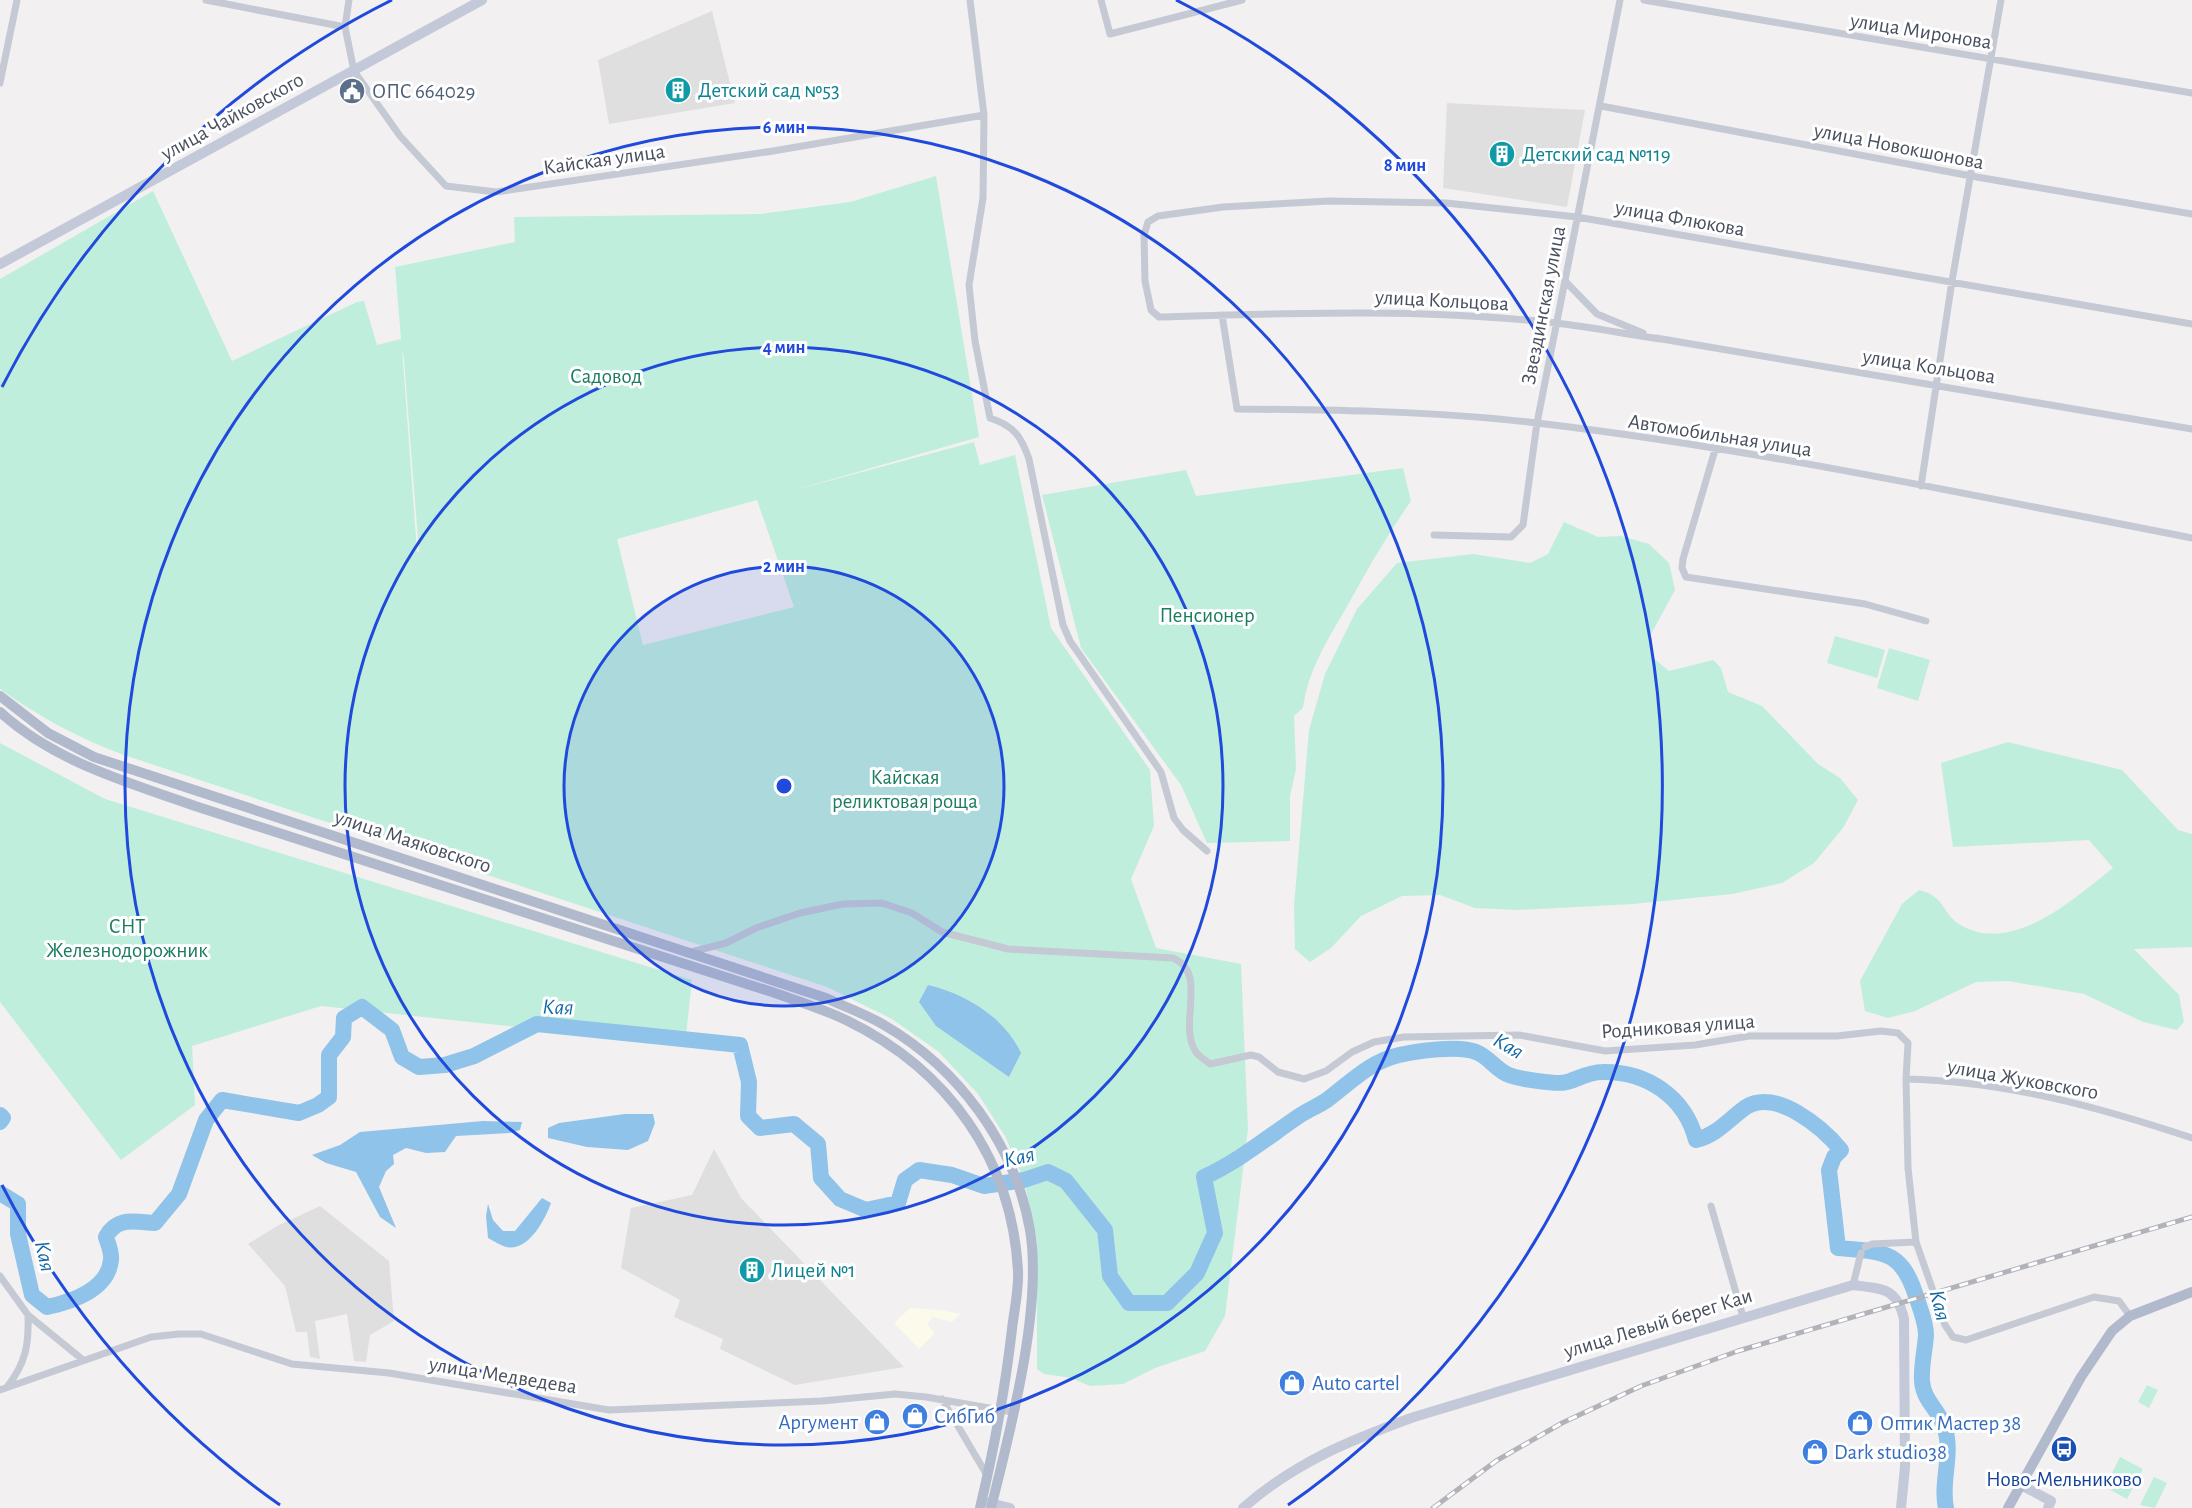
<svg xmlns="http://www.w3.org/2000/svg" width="2192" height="1508" font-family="'Alegreya Sans',sans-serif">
	<rect width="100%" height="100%" fill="#f2f0f0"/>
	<path fill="#fcfaeb" d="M910 1308 941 1310 960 1314 952 1322 933 1317 927 1324 935 1333 919 1349 894 1323Z"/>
	<path fill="#e0dfdf" d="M712 11 735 103 609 124 598 60Z
		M1447 103 1585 110 1567 207 1443 188Z
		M714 1149 741 1198 904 1367 795 1385 720 1349 723 1339 674 1317 680 1300 621 1268 631 1208 692 1195Z
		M320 1206 389 1261 394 1321 370 1335 366 1362 354 1361 347 1314 315 1321 320 1359 310 1357 307 1332H296L285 1286 248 1244 277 1226Z"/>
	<path fill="#c0eedc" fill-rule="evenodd" d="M936 176 979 437 791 491 974 442 980 465 1015 455 1051 628 1150 770 1154 826 1131 879 1156 948 1241 964 1248 1129 1225 1316 1205 1351 1155 1368 1123 1384 1090 1386 1071 1378 1044 1374 1037 1369V1240L1024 1180 1005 1136 978 1094 939 1052 892 1019 827 987 124 755C78 738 40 717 0 689V279L153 191 232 361 357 302 364 301 377 345 401 339 395 267 515 242 514 217 761 214 850 202ZM402 348 404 360 419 552H417ZM757 500 794 607 643 645 617 539Z
		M1403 468 1411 501C1388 534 1368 568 1349 603 1330 636 1308 669 1303 708L1294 716 1296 769 1290 796V841L1207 843 1181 785 1081 648 1042 495 1186 470 1196 496Z
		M1564 522 1598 537 1621 536 1649 544 1669 563 1675 590 1650 636 1651 656 1669 671 1713 660 1721 668 1728 692 1762 706 1818 764 1840 778 1858 800 1843 828 1814 863 1782 883 1732 894 1633 904 1517 910 1475 908 1440 895 1402 896 1361 916 1331 948 1310 962 1295 949 1294 906 1309 730 1325 674 1357 609 1397 563 1473 554 1530 563 1548 554Z
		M1835 636 1885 650 1877 678 1827 663Z
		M1889 648 1930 660 1918 701 1877 688Z
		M2008 742 2122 770 2178 830 2192 834V947L2134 949 2179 995 2184 1022 2177 1030 2143 1022 2084 994 2008 981 1976 982 1915 1011 1888 1018 1865 1011 1860 981 1902 904 1919 890C1945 896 1941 912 1959 924 2012 957 2074 898 2113 868L2089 840 1953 847 1941 763Z
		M0 743 105 799 692 980 685 1045 321 1006 192 1046 195 1105 121 1160 0 1002Z
		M2147 1385 2158 1390 2149 1408 2138 1402Z
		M2120 1457 2143 1469 2127 1499 2105 1487Z
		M2154 1477 2167 1483 2155 1508 2140 1505Z"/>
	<path fill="#8fc3e9" d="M928 985C966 994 1004 1017 1021 1053L1009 1077 936 1026 919 1002Z
		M625 1114H653L655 1123 648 1141 628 1150 587 1147 548 1138V1128L559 1123Z
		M483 1121 522 1122 520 1130 510 1133 456 1136 445 1152 426 1153 406 1148 393 1155 394 1164 386 1171 379 1187 396 1228 380 1217 356 1172 326 1163 312 1155 340 1145 360 1132Z
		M542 1198 551 1203C545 1220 528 1252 506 1247 500 1245 494 1241 488 1238L486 1216 488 1204 493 1220 503 1231H515Z"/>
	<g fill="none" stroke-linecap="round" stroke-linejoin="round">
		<path stroke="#8fc3e9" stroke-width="16" d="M0 1115 3 1118 0 1122
			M0 1193 18 1204V1234L32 1295 47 1307C71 1302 108 1290 111 1260 112 1252 108 1244 106 1237 117 1216 135 1222 155 1223L179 1194 206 1120 222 1100 299 1113 318 1105 329 1097V1055L343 1037 344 1018 362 1007 392 1030 402 1057 419 1067 445 1065 474 1056 537 1024 740 1045 749 1082 748 1116 760 1128 794 1124 818 1144 821 1178 840 1199 866 1210 898 1203 905 1180 919 1170 952 1175 984 1186 1024 1180 1048 1172 1066 1181 1105 1230 1110 1276 1129 1303H1167L1197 1273 1215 1233 1204 1177C1239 1161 1268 1137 1299 1116 1308 1110 1318 1106 1327 1100 1351 1082 1369 1062 1399 1055 1416 1051 1459 1045 1476 1052 1488 1056 1497 1071 1509 1075 1518 1079 1559 1085 1567 1082 1578 1079 1589 1072 1602 1072 1647 1071 1685 1097 1696 1140 1717 1135 1729 1119 1746 1107 1776 1088 1823 1128 1841 1150L1834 1157 1829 1170 1838 1248C1885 1252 1902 1250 1917 1299 1921 1311 1926 1323 1926 1335 1925 1350 1921 1366 1922 1381 1923 1400 1938 1409 1944 1426 1954 1453 1940 1481 1946 1508"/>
		<path stroke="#c4c9d4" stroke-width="7" d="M206 0 345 27
			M349 0 345 27 354 71 400 136 446 186 496 192 773 151 984 115
			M970 0 984 115 983 198 969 285 975 341 990 418C1014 426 1021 436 1029 459L1063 625 1070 641 1161 772 1174 818 1183 830 1207 851
			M1101 0 1110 34 1242 0
			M1644 0 2192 93
			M0 83 17 0
			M1601 106 1971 176 2192 214
			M1565 281 1597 314 1643 333
			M1222 315 1237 409C1337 410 1437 411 1537 423 1757 449 1975 496 2192 538
			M1656 338 2192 429
			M1660 339C1625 334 1591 327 1556 323 1424 308 1291 313 1159 317L1151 310 1145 281 1144 235 1148 222 1158 216 1223 207 1329 201 1446 203 1577 217 2192 324
			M1715 450 1683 559 1682 568 1686 577 1865 604 1926 621
			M1921 486 1952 281 2001 0
			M1434 535 1511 537 1523 525 1537 423 1620 0
			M691 952 726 943 756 928 800 913 843 904 882 903 912 913 942 932 1008 949 1173 958C1209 973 1177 1025 1196 1052 1199 1057 1206 1060 1210 1064L1251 1055 1259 1057 1278 1072 1304 1079 1326 1071 1352 1052 1374 1042 1404 1037 1519 1035 1605 1051 1695 1045 1749 1036H1837L1881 1031 1898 1033 1908 1043 1906 1079 1908 1168 1916 1242 1945 1325 1953 1337 1966 1340 2094 1297 2119 1301 2130 1316
			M1906 1079C2004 1081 2099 1107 2192 1138
			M1711 1206 1743 1317
			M1865 1247 1872 1244 1916 1242
			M0 1276 28 1315 83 1360
			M1853 1285 1861 1253
			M7 1387C26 1363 29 1344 28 1315
			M0 1390 151 1337 179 1334H201L292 1364 389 1373 609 1410 822 1401 895 1394 926 1397 1012 1412
			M942 1399 988 1477"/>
		<path stroke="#c3c9d8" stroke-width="10" d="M0 264 482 0
			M2021 1485 2051 1501 2048 1508
			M982 1501 1010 1508
			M1243 1508C1296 1462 1348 1441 1414 1417L1853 1285C1882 1289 1897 1287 1904 1319L1905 1467 1901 1508"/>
		<path stroke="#b1b9cd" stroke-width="10" d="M0 696 48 733 94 757 826 998C845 1007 866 1014 884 1025 958 1068 1015 1144 1030 1230 1043 1308 1010 1431 991 1508
			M0 712C55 762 127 782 195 806L772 992C797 1001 824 1009 848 1021 948 1070 1012 1159 1018 1271 1019 1290 1014 1311 1012 1329 1005 1390 994 1449 980 1508
			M2008 1508 2081 1377 2112 1331 2130 1316 2192 1292"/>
		<defs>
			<path id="rail" d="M1433 1508 1496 1461 1562 1423 1641 1386 1738 1351 2192 1217"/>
		</defs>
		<use href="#rail" stroke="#b2b3ba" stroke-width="5"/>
		<use href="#rail" stroke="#fff" stroke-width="3" stroke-dasharray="9" stroke-linecap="butt"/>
	</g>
	<circle cx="784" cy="786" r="220" fill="#204adc" fill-opacity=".12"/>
	<g fill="none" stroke="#204adc" stroke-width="3">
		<circle cx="784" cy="786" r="220"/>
		<circle cx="784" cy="786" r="439"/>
		<circle cx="784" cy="786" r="659"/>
		<path d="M280 1505A878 878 0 0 1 2 1185M2 387A878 878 0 0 1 392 0M1176 0A878 878 0 0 1 1288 1505"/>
	</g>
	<defs>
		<symbol id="building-disc" viewBox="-11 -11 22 22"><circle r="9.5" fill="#0f9aa8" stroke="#fff"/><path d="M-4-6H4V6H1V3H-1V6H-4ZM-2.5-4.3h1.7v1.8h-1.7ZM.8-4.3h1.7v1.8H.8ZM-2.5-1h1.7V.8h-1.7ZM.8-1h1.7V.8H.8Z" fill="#fff"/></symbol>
		<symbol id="civic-disc" viewBox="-11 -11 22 22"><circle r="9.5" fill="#5c6f8a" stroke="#fff"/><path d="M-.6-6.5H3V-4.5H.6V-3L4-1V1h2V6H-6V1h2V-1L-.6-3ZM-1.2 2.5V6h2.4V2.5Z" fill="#fff"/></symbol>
		<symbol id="shop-disc" viewBox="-11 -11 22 22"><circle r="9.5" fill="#3f7fe0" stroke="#fff"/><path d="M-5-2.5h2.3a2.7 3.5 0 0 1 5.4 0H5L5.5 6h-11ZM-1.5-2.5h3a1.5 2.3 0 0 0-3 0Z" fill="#fff"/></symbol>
		<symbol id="bus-disc" viewBox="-11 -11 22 22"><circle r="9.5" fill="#1a4fb4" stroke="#fff"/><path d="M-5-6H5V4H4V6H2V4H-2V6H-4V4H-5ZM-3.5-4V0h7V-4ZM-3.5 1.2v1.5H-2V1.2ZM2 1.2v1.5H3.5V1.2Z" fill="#fff"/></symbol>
	</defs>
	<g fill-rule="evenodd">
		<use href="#building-disc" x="663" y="75" width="30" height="30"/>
		<use href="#civic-disc" x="337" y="76" width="30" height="30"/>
		<use href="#building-disc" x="1487" y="139" width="30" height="30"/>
		<use href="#building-disc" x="737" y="1255" width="30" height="30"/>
		<use href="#shop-disc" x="1277" y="1368" width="30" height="30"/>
		<use href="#shop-disc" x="900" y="1401" width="30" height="30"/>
		<use href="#shop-disc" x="862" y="1407" width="30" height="30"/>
		<use href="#shop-disc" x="1845" y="1408" width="30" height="30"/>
		<use href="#bus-disc" x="2049" y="1434" width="30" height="30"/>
		<use href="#shop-disc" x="1800" y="1437" width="30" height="30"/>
	</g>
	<g text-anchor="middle" stroke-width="6" stroke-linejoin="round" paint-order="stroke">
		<g font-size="21" fill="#484f5d" stroke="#fff">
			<text transform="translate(1921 31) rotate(9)" y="7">улица Миронова</text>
			<text transform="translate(232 116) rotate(-29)" y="7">улица Чайковского</text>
			<text transform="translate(1899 146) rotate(11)" y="7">улица Новокшонова</text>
			<text transform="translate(604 159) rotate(-8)" y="7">Кайская улица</text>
			<text transform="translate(1680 218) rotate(10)" y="7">улица Флюкова</text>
			<text transform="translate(1442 300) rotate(3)" y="7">улица Кольцова</text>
			<text transform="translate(1543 305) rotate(-79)" y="7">Звездинская улица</text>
			<text transform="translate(1929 366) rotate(9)" y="7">улица Кольцова</text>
			<text transform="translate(1720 435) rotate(9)" y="7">Автомобильная улица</text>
			<text transform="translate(413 841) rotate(18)" y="7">улица Маяковского</text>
			<text transform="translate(1678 1026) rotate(-4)" y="7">Родниковая улица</text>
			<text transform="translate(2023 1079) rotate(10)" y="7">улица Жуковского</text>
			<text transform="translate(1658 1323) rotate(-17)" y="7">улица Левый берег Каи</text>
			<text transform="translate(503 1375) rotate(9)" y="7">улица Медведева</text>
		</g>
		<g font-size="21" fill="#0d838f" stroke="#fff" text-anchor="start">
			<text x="698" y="97">Детский сад №53</text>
			<text x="1522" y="161">Детский сад №119</text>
			<text x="771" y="1277">Лицей №1</text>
		</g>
		<g font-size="21" fill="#4e5e75" stroke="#fff" text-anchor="start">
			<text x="372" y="98">ОПС 664029</text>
		</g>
		<g font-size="21" fill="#1b7c60" stroke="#fff">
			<text x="606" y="383">Садовод</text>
			<text x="1207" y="622">Пенсионер</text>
			<text x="905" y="784">Кайская<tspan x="905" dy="24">реликтовая роща</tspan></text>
			<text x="127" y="933">СНТ<tspan x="127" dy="24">Железнодорожник</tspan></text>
		</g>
		<g font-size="21" fill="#366cbe" stroke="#fff" text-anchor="start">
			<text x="1312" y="1390">Auto cartel</text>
			<text x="934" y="1423">СибГиб</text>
			<text x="858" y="1429" text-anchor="end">Аргумент</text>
			<text x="1880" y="1430">Оптик Мастер 38</text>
			<text x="1834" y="1459">Dark studio38</text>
		</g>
		<g font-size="21" fill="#164399" stroke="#fff">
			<text x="2064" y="1486">Ново-Мельниково</text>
		</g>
		<g font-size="22" font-style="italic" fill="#1267a6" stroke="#fff">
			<text transform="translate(558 1006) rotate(2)" y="8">Кая</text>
			<text transform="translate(1509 1045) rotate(30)" y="8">Кая</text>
			<text transform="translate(1019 1156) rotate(-13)" y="8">Кая</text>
			<text transform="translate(46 1256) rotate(77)" y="8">Кая</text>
			<text transform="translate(1941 1305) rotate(76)" y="8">Кая</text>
		</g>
	</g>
	<circle cx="784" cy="786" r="9" fill="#204adc" stroke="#fff" stroke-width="3"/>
	<g font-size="18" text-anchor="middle" font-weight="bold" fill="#204adc" stroke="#fff" stroke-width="6" stroke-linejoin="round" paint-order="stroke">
		<text x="784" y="133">6 мин</text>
		<text x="1405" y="171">8 мин</text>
		<text x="784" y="353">4 мин</text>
		<text x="784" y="572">2 мин</text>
	</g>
</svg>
